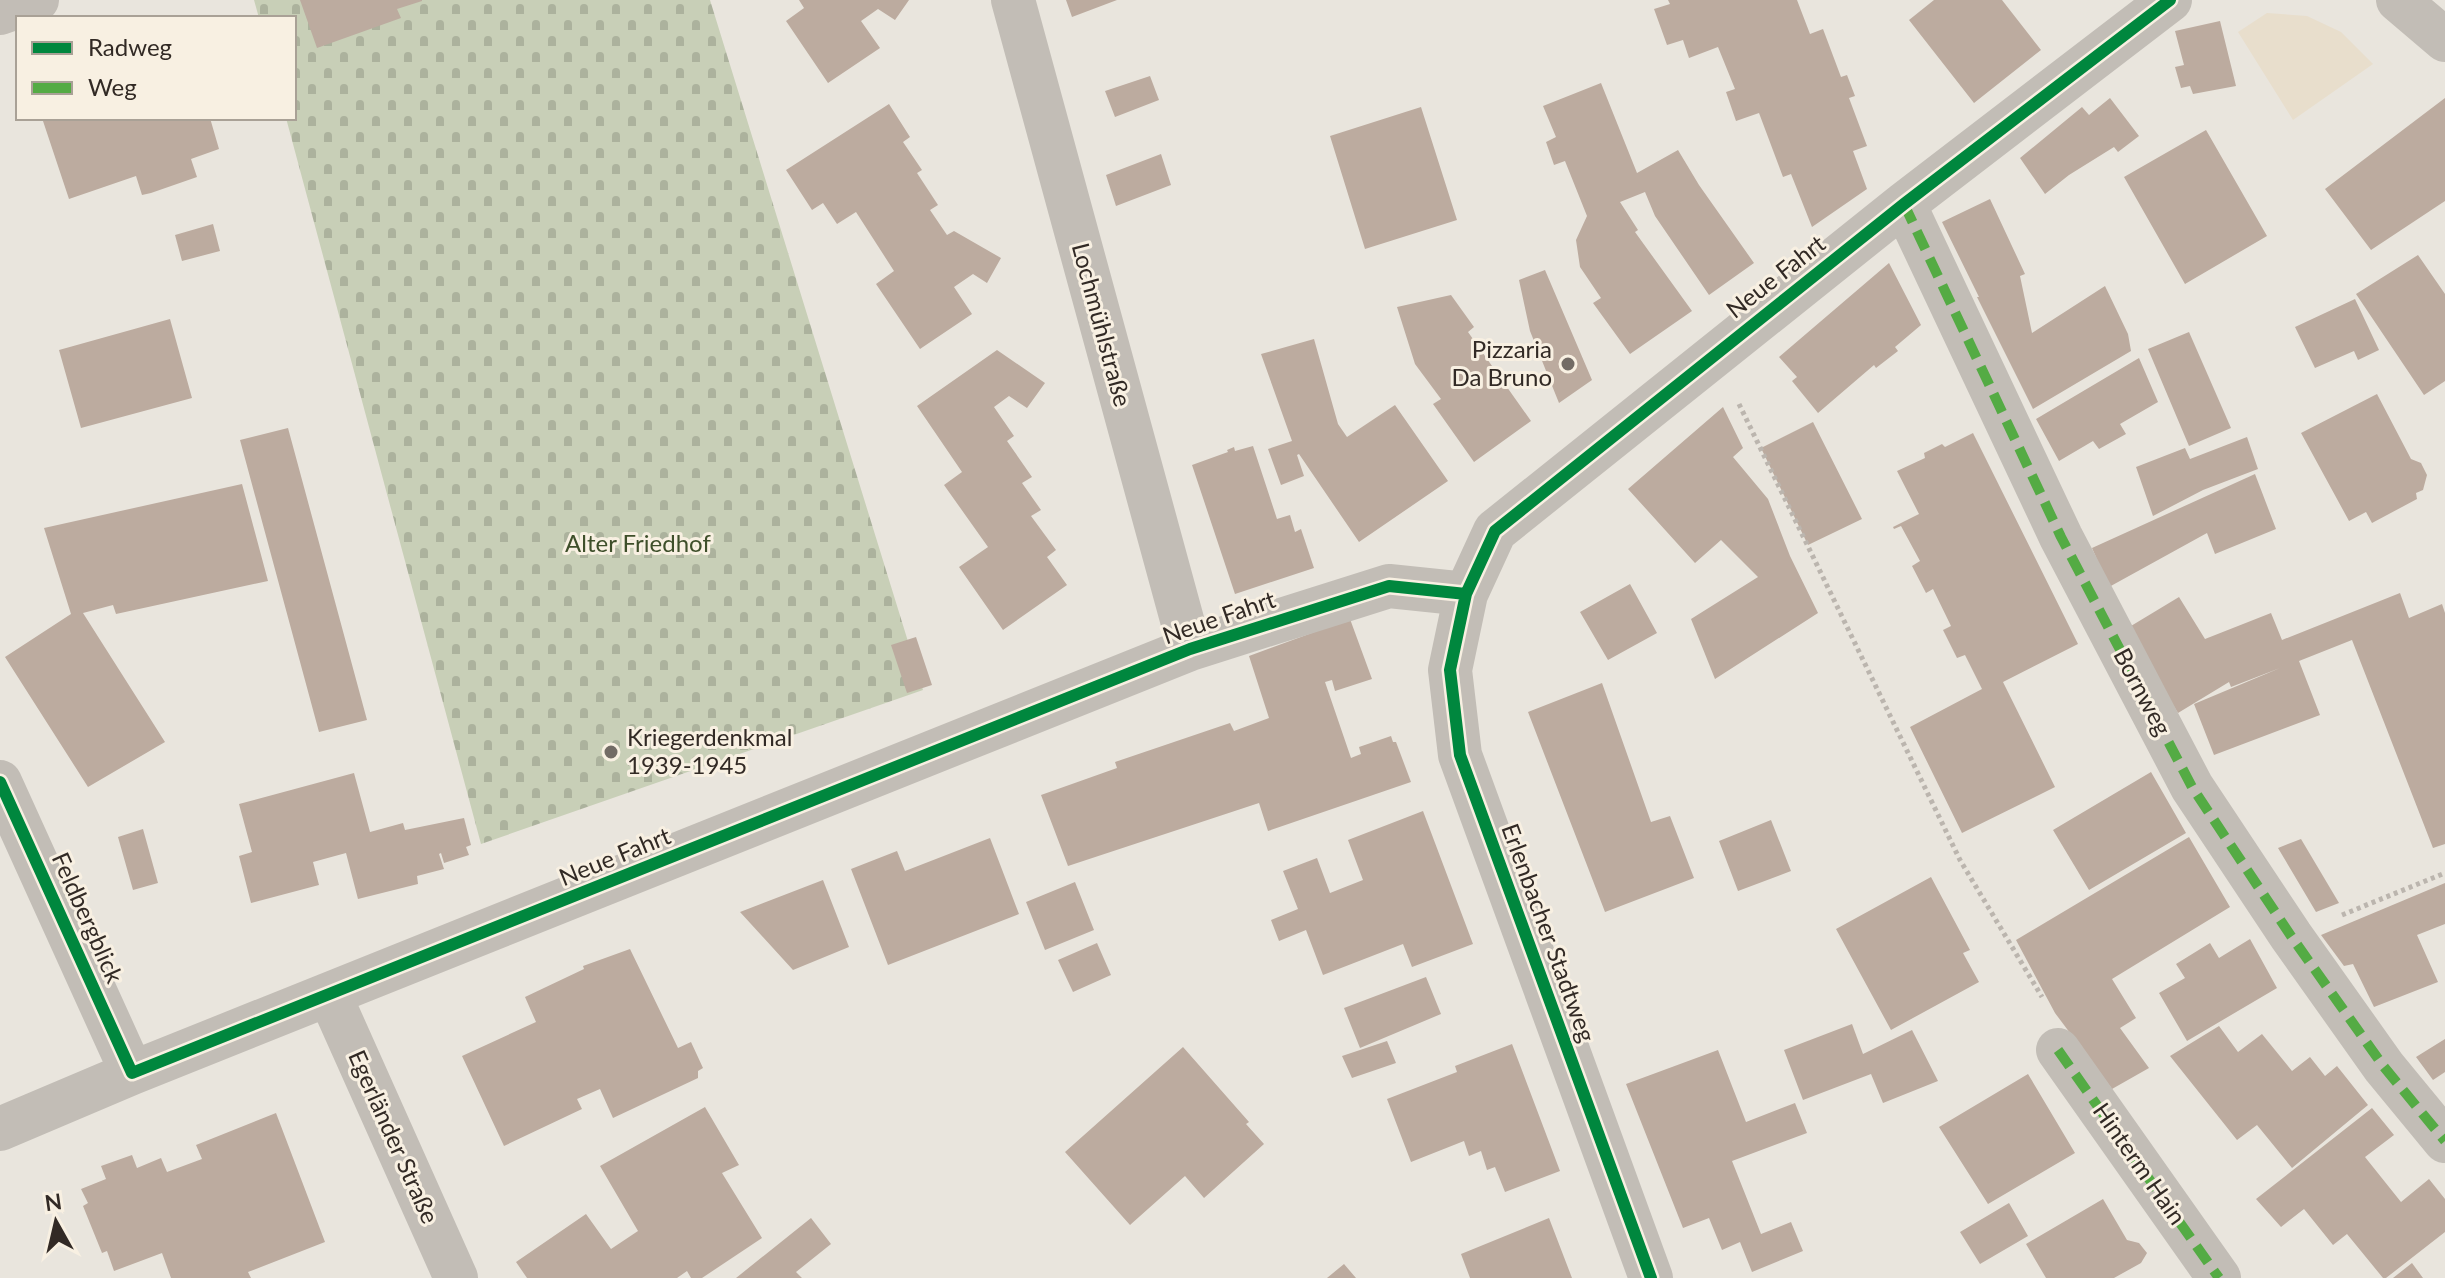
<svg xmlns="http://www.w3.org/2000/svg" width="2445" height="1278" font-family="Lato,sans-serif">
	<defs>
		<pattern id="cemetery-stones" width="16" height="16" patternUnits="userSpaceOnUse" patternTransform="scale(2)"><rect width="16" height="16" fill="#c8cfb7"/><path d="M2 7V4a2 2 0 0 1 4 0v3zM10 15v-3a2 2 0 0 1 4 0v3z" fill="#acb29d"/></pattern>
	</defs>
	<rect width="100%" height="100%" fill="#e9e5dd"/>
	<path fill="url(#cemetery-stones)" d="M254 0H710L923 690 481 844 286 118H294V18H259Z"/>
	<path fill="#e8decc" d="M2267 13 2307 16 2341 32 2373 64 2293 120 2238 32Z"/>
	<path fill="#bcab9f" d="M300 0H422V1L397 9 401 18 317 48Z
		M799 0H909L895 20 878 9 861 21 880 48 828 83 786 21 804 8Z
		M1066 0H1117L1072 17Z
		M1668 0H1797L1810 34 1823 29 1841 77 1847 75 1855 96 1849 98 1867 146 1853 151 1867 189 1812 227 1791 174 1783 177 1759 113 1736 121 1726 92 1735 89 1718 47 1689 58 1683 40 1667 45 1654 9 1670 4Z
		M1934 0H2002L2041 50 1974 103 1909 20Z
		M2220 21 2236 86 2193 94 2190 86 2181 88 2175 67 2184 65 2175 31Z
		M1150 76 1159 100 1115 117 1105 91Z
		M1601 83 1637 173 1678 150 1699 185 1754 263 1709 295 1655 216 1645 192 1620 202 1638 230 1635 232 1692 311 1630 354 1593 303 1601 298 1580 267 1576 240 1587 216 1565 161 1554 165 1546 142 1556 137 1543 106Z
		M2110 98 2139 136 2118 152 2114 147 2069 175 2045 194 2020 158 2082 107 2089 115Z
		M2445 98V201L2371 250 2325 189Z
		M889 104 910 137 903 142 922 170 917 173 938 205 930 210 947 235 954 231 1001 258 987 283 973 274 954 287 972 314 920 349 876 284 894 271 856 212 837 224 823 203 812 210 786 170Z
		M1421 107 1457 220 1365 249 1330 136Z
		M42 118H210L219 149 191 159 197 177 151 193 142 195 136 176 69 199Z
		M2206 130 2267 236 2185 284 2124 177Z
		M1161 154 1171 185 1116 206 1106 175Z
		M1990 199 2025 274 2020 276 2032 333 2105 286 2128 334 2131 351 2033 409 1977 297H1979L1942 222Z
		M213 224 220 251 182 261 175 235Z
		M2418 255 2445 294V381L2424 395 2356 294Z
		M1889 263 1921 325 1895 347 1898 351 1876 368 1874 365 1818 413 1792 381 1797 377 1779 357Z
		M1545 270 1592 380 1559 403 1530 331 1519 280Z
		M1451 295 1474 327 1468 332 1531 421 1474 462 1433 404 1441 399 1415 364 1397 307Z
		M2355 299 2379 350 2358 360 2354 351 2315 368 2295 327Z
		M170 319 192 398 81 428 59 350Z
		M2189 332 2231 428 2189 446 2148 349Z
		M1314 339 1338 424 1347 437 1395 405 1448 481 1359 542 1299 454 1297 455 1304 476 1281 485 1268 449 1292 441 1261 354Z
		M997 350 1045 383 1027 408 1009 396 994 407 1014 436 1007 441 1032 477 1022 483 1041 510 1031 516 1056 550 1047 557 1067 585 1003 630 959 567 988 547 944 485 962 472 917 406Z
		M2139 358 2158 402 2120 424 2126 434 2099 449 2093 441 2059 461 2036 419Z
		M2377 394 2411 459 2421 463 2427 475 2423 490 2416 493 2417 499 2372 523 2366 512 2349 521 2301 433Z
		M1723 407 1743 448 1733 457 1768 499 1790 556 1818 613 1715 679 1691 619 1758 577 1721 540 1695 563 1628 489Z
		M1813 422 1862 519 1808 545 1761 448Z
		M288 428 367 720 319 732 240 440Z
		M1973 433 2078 644 2003 682 2055 787 1962 833 1910 727 1982 689 1965 655 1957 658 1943 630 1951 626 1933 589 1926 593 1912 566 1920 561 1901 526 1894 529 1893 527 1919 514 1897 471 1925 458 1924 453 1942 444 1945 447Z
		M2247 437 2258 469 2203 490 2153 516 2136 467 2185 448 2190 459Z
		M1253 446 1277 519 1290 515 1295 532 1301 529 1314 568 1235 594 1192 465 1228 452 1227 450 1234 447 1235 451Z
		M2255 474 2276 529 2215 554 2207 533 2109 587 2092 548Z
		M242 484 268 581 116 614 113 605 83 613 165 742 88 787 5 657 71 614 44 528Z
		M1630 584 1657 633 1608 660 1580 612Z
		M2400 593 2409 618 2442 604 2445 613V844L2433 848 2352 640 2299 661 2320 715 2214 755 2194 704 2280 668 2231 687 2229 682 2178 713 2126 629 2179 597 2205 639 2271 613 2282 640Z
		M1350 619 1372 679 1335 691 1332 680 1325 682 1351 758 1361 754 1359 747 1391 736 1393 742H1396L1411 782 1268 831 1259 803 1068 866 1041 795 1117 768 1115 762 1230 723 1234 731 1269 718 1249 656Z
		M916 637 932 685 907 693 891 645Z
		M1602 683 1651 822 1670 816 1694 878 1605 912 1528 712Z
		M2151 772 2186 833 2089 890 2053 830Z
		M354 773 370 832 403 823 405 830 464 818 471 845 466 847 469 855 444 863 441 853 439 854 444 869 417 876 418 884 358 899 346 853 313 862 319 885 251 903 239 856 252 852 239 804Z
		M1423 811 1473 944 1412 967 1403 944 1323 975 1306 930 1279 941 1271 920 1298 909 1283 871 1317 858 1330 893 1363 880 1348 840Z
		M1771 820 1791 871 1738 891 1719 841Z
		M143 829 158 883 133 890 118 837Z
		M2189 837 2230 907 2112 979 2136 1018 2120 1028 2149 1068 2112 1089 2055 1013 2016 940Z
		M990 838 1019 914 888 965 851 869 897 851 905 871Z
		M2301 839 2339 903 2316 912 2278 848Z
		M1931 877 1970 950 1963 953 1979 982 1891 1030 1836 929Z
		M823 880 849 947 793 970 740 912Z
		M1075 882 1094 930 1045 950 1026 902Z
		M2445 883V924L2417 935 2438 982 2374 1007 2353 964 2344 966 2321 935Z
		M2250 939 2277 988 2187 1041 2159 993 2185 978 2176 964 2210 943 2219 958Z
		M1097 943 1111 975 1073 992 1058 960Z
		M630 949 678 1048 691 1042 703 1068 698 1071V1078L613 1118 600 1089 577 1099 582 1109 504 1146 462 1056 536 1022 525 997 584 969 583 966Z
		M1426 977 1441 1014 1360 1048 1344 1008Z
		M1852 1024 1863 1054 1912 1030 1938 1081 1883 1103 1871 1074 1803 1100 1784 1050Z
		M2219 1026 2238 1052 2262 1034 2292 1071 2310 1057 2325 1076 2337 1066 2368 1105 2292 1168 2257 1125 2237 1140 2170 1056Z
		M2445 1039V1072L2433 1080 2416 1057Z
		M1387 1041 1396 1063 1352 1078 1342 1056Z
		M1512 1044 1560 1171 1505 1192 1495 1167 1487 1170 1481 1151 1469 1156 1464 1141 1411 1162 1387 1099 1457 1072 1455 1066Z
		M1183 1047 1249 1122 1246 1124 1264 1144 1204 1198 1185 1176 1130 1225 1065 1152Z
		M1718 1050 1746 1122 1795 1103 1807 1133 1732 1161 1761 1234 1791 1222 1803 1251 1752 1272 1740 1242 1722 1250 1709 1218 1683 1228 1626 1084Z
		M2028 1074 2075 1153 1988 1204 1939 1127Z
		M705 1107 739 1165 722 1173 762 1238 702 1278H691L687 1271 677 1278H527L516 1262 586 1214 611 1249 638 1231 600 1166Z
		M2372 1108 2394 1135 2365 1157 2401 1202 2429 1179 2445 1199V1232L2386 1278H2383L2347 1234 2333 1245 2304 1209 2281 1227 2256 1199Z
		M276 1113 325 1242 248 1272 251 1278H171L162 1253 114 1271 107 1251 102 1253 83 1206 88 1203 81 1189 106 1179 101 1166 132 1155 137 1168 161 1158 167 1172 202 1159 196 1145Z
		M2103 1199 2127 1240 2139 1243 2147 1253 2141 1263 2114 1278H2046L2026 1244Z
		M2009 1203 2028 1236 1980 1264 1960 1232Z
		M811 1218 831 1244 796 1272 802 1278H736Z
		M1549 1218 1572 1278H1470L1461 1254Z
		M2412 1263 2423 1278H2393Z
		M1344 1264 1356 1278H1327Z"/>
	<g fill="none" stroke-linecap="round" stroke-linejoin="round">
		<path stroke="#bbb5ae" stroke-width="5" stroke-dasharray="4 4" stroke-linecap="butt" d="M1739 404 1960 860 2042 997
			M2342 915 2445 873"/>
		<path stroke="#c2bdb6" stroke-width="44" d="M1013 0 1190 649
			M2398 0 2445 40
			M0 13 37 0
			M1904 204 2061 537 2192 787 2291 936 2384 1067 2445 1141
			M0 782 132 1073
			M330 996 456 1278
			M2058 1050 2219 1278
			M0 1129 132 1073 1190 649 1389 586 1466 594
			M1651 1278 1460 755 1450 670 1466 594 1495 531 1904 204 2170 0"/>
		<path stroke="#54ab44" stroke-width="10" stroke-dasharray="20 10" stroke-linecap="butt" d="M1904 204 2061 537 2192 787 2291 936 2384 1067 2445 1141
			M2058 1050 2219 1278"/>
		<defs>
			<path id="cycleway" d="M0 782 132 1073 1190 649 1389 586 1466 594
				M1651 1278 1460 755 1450 670 1466 594 1495 531 1904 204 2170 0"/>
		</defs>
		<use href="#cycleway" stroke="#f8f0e2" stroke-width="17"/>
		<use href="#cycleway" stroke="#00873e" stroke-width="12"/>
	</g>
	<g fill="#726b65" stroke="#f8f0e2" stroke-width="3">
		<circle cx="1568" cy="364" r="8"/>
		<circle cx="611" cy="752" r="8"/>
	</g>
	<g text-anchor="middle" stroke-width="6" stroke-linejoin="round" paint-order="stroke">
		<g font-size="24" fill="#322a25" stroke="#f8f0e2">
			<text transform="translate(1776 277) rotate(-38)" y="8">Neue Fahrt</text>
			<text transform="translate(1101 325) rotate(75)" y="8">Lochmühlstraße</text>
			<text transform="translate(1219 618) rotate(-19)" y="8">Neue Fahrt</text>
			<text transform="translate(2142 692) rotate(62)" y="8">Bornweg</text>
			<text transform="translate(615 857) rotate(-22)" y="8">Neue Fahrt</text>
			<text transform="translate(87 918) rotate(66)" y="8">Feldbergblick</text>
			<text transform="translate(1548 933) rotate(70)" y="8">Erlenbacher Stadtweg</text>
			<text transform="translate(393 1137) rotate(66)" y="8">Egerländer Straße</text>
			<text transform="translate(2139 1164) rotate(55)" y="8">Hinterm Hain</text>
		</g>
		<g font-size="24" fill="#322a25" stroke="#f8f0e2" text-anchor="end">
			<text x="1552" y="358">Pizzaria<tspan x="1552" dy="28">Da Bruno</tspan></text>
			<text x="627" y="746" text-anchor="start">Kriegerdenkmal<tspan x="627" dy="28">1939-1945</tspan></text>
		</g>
		<g font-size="24" fill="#3e4f2a" stroke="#f8f0e2">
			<text x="638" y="552">Alter Friedhof</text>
		</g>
	</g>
	<rect x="16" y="16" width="280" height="104" fill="#f8f0e2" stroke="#a9a196" stroke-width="2"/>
	<rect x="32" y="42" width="40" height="12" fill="#00873e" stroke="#a9a196" stroke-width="2"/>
	<text x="88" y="56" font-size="24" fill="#322a25">Radweg</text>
	<rect x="32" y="82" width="40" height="12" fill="#54ab44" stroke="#a9a196" stroke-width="2"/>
	<text x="88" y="96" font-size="24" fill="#322a25">Weg</text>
	<g transform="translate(56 1222) rotate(352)" stroke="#f8f0e2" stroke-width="6" paint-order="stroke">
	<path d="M0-6L14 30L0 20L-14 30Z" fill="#322a25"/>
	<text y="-12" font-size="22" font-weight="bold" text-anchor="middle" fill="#322a25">N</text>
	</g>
</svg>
